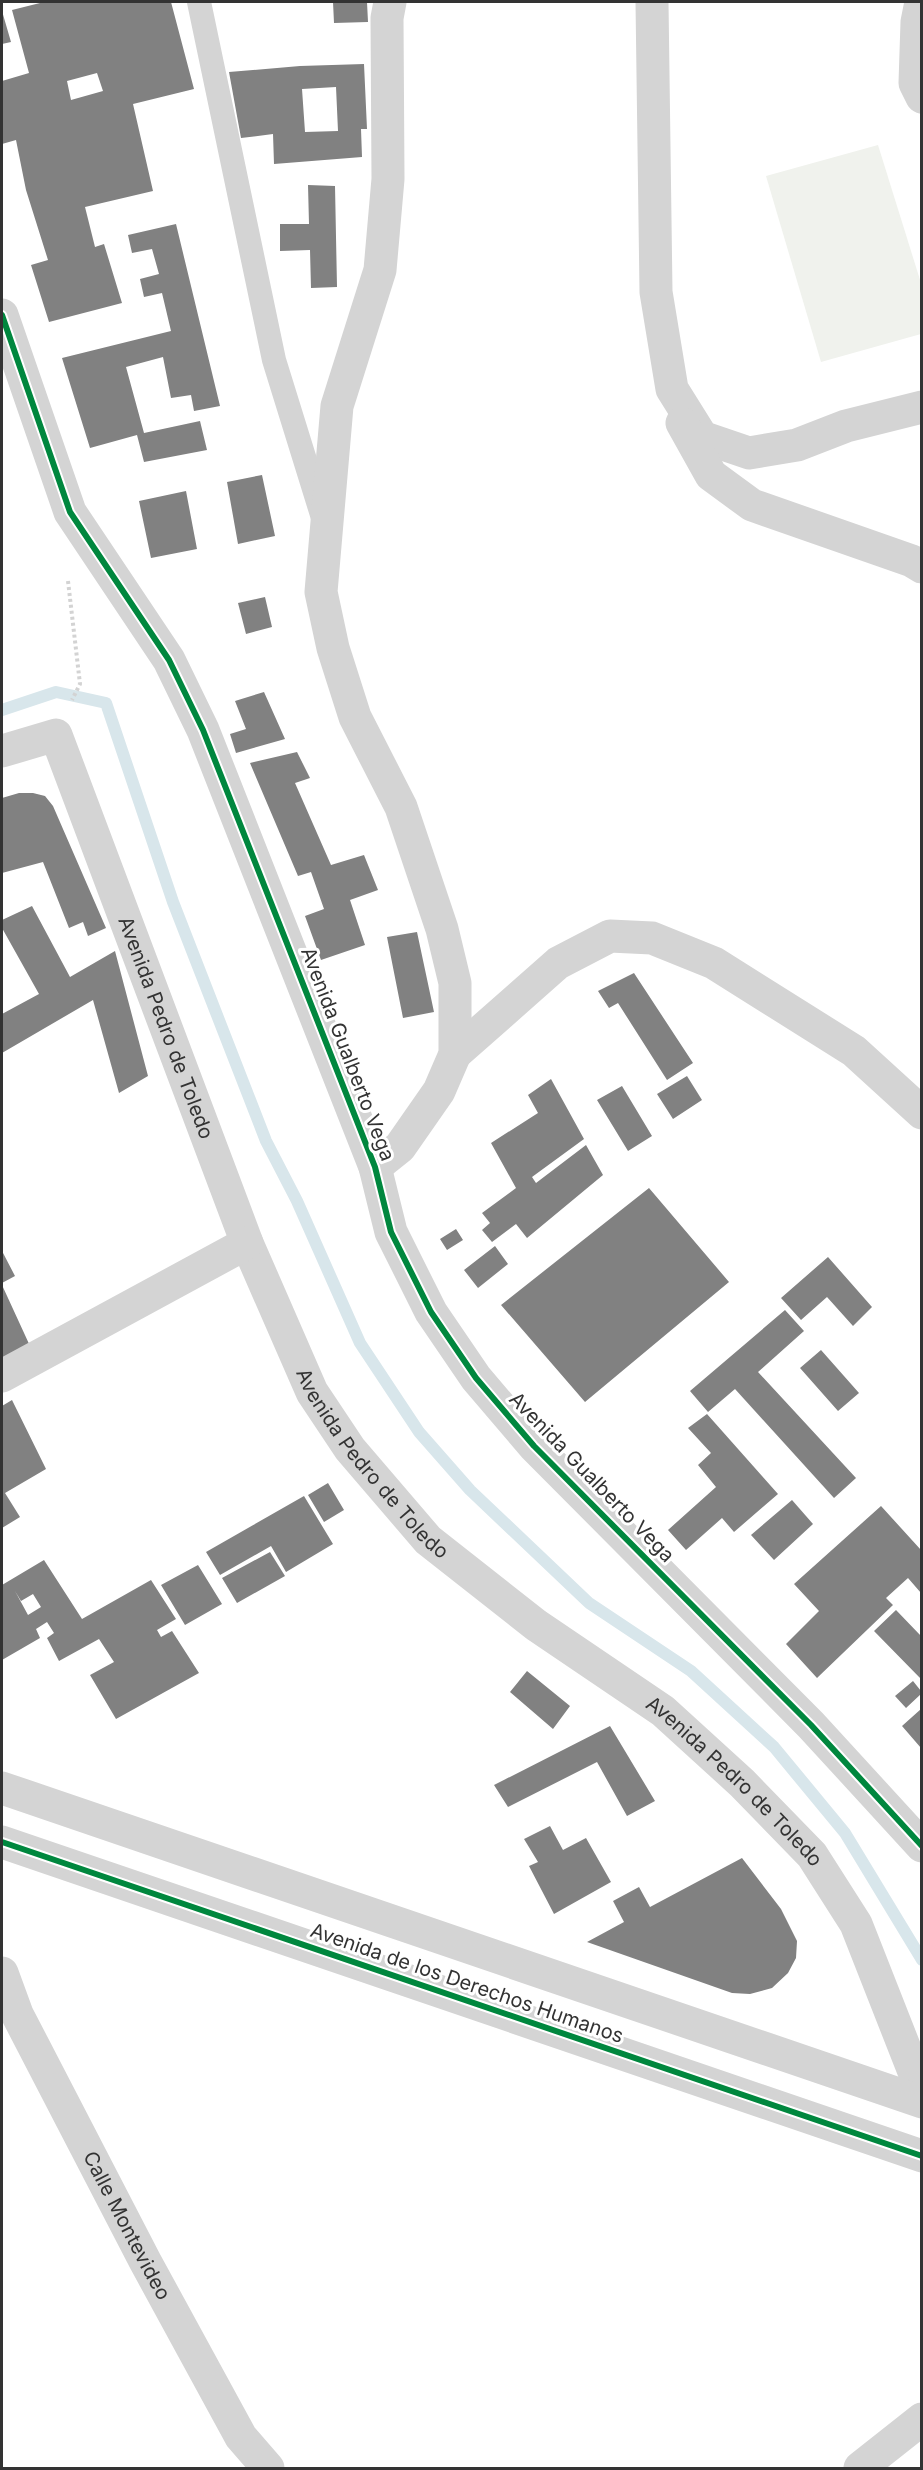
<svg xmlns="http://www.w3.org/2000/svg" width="923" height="2470" font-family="Inter,sans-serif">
	<rect width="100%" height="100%" fill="#fff"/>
	<path fill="#f0f2ed" d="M878 145 921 283V334L821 362 766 176Z"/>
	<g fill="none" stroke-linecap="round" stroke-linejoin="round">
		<path stroke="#d8e6eb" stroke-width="12" d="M2 710 56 692 106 703 173 902 266 1141 297 1201 360 1343 419 1432 470 1490 589 1603 691 1671 774 1747 845 1833 922 1960"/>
	</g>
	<path fill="#818181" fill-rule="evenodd" d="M44 2H171L194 89 133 104 153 191 85 207 95 247 104 244 122 303 49 322 31 265 48 260 26 190 16 140 2 144V81L29 73 12 10ZM97 73 103 91 71 100 67 81Z
		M333 2H367L368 22 334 23Z
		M2 11 11 42 2 44Z
		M364 64 367 129H361L362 157 274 164 273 134 241 138 229 72 300 66ZM336 87 338 131 305 132 302 89Z
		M308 185 335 186 337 287 311 288 310 250 280 251V224H309Z
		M176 224 220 406 194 411 191 395 171 398 163 357 126 367 144 433 200 421 207 450 144 462 137 435 90 448 62 358 171 331 162 293 144 297 140 279 159 274 152 249 132 253 128 235Z
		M262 475 275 536 238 544 227 482Z
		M186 491 197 549 151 558 139 501Z
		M265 597 272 627 246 634 238 603Z
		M264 692 285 739 236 753 230 734 246 729 235 701Z
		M297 752 310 778 295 783 331 865 364 855 378 890 350 900 365 945 321 960 305 916 324 909 311 872 298 876 250 763Z
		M19 793H33L45 796 53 806 106 928 88 936 83 922 69 928 43 862 2 873V798Z
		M32 906 70 977 115 951 148 1076 119 1093 93 1000 2 1053V1014L39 994 2 928V920Z
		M417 932 434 1012 403 1018 387 937Z
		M634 973 693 1063 667 1080 618 1003 609 1008 598 991Z
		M687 1076 702 1100 673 1119 657 1094Z
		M551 1079 584 1139 532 1177 536 1183 586 1145 603 1175 527 1238 516 1224 492 1242 482 1230 490 1223 482 1213 516 1188 491 1143 538 1113 528 1095Z
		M622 1086 652 1136 628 1151 597 1100Z
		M649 1188 729 1282 585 1402 501 1305Z
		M456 1229 463 1240 447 1250 440 1239Z
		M495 1246 508 1264 478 1288 464 1270Z
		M2 1251 15 1276 2 1283Z
		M828 1257 872 1307 853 1326 827 1297 801 1320 781 1298Z
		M2 1285 30 1346 4 1360 2 1354Z
		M785 1310 804 1331 758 1372 856 1478 834 1498 735 1389 708 1412 690 1391Z
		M821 1350 859 1393 838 1411 800 1368Z
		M12 1400 46 1469 5 1493 20 1517 2 1528V1406Z
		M707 1414 778 1494 734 1532 722 1518 686 1550 668 1530 716 1487 698 1465 711 1453 688 1428Z
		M328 1483 344 1510 324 1522 308 1495Z
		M304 1496 333 1544 286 1572 271 1546 220 1575 206 1552Z
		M792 1500 813 1524 774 1560 751 1535Z
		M881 1506 921 1550V1593L908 1578 886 1598 893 1605 817 1678 786 1644 819 1611 794 1584Z
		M270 1552 285 1576 237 1603 222 1578Z
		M44 1560 82 1619 151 1580 176 1619 157 1630 161 1637 172 1631 199 1673 116 1719 90 1675 114 1662 99 1639 59 1661 47 1638 54 1633 47 1622 36 1629 40 1638 2 1660V1585ZM15 1591 21 1601 33 1594 41 1607 28 1615Z
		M198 1565 222 1604 185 1625 161 1585Z
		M896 1610 921 1636V1679L874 1631Z
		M527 1671 570 1706 553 1729 510 1692Z
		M913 1681 921 1691V1694L906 1708 895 1696Z
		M921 1709V1748L902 1726Z
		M610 1726 655 1801 627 1816 597 1762 508 1807 494 1785Z
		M550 1826 563 1850 586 1838 611 1882 554 1914 529 1866 538 1862 524 1839Z
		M742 1858 781 1909 797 1941 796 1958 788 1973 772 1988 750 1994 732 1993 587 1942 624 1922 613 1901 639 1887 650 1907Z"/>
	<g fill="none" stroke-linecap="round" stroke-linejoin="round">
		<path stroke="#d3d3d3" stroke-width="4" stroke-dasharray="3 3" stroke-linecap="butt" d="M68 581 80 684 72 700"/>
		<path stroke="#d4d4d4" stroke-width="24" d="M199 2 274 360 323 518"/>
		<g stroke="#d4d4d4" stroke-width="33">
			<path d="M652 2 656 292 672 389 702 437 749 453 797 445 846 426 922 407"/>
			<path d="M921 2 917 22 915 83 922 97"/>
			<path d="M2 315 70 512 169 660 203 730 375 1167 391 1232 431 1312 476 1378 534 1446 811 1725 922 1846"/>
			<path d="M682 423 711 475 752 505 912 561 922 567"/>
			<path id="s1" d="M2 751 56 735 247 1243 312 1392 350 1449 428 1540 536 1625 663 1711 742 1783 812 1855 856 1924 922 2092"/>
			<path d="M455 1054 558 963 610 936 652 938 714 963 854 1051 922 1113"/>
			<path d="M375 1167 400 1147 439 1091 455 1054V983L442 929 401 807 355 717 333 648 321 592 337 406 380 270 388 179 387 18 390 2"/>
			<path d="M2 1376 247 1243"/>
			<path d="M2 1788 922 2102"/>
			<path d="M2 1842 922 2156"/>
			<path d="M860 2468 922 2419"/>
		</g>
		<path stroke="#d4d4d4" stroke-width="33" id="s2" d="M2 1973 17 2014 145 2261 241 2437 268 2468"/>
		<defs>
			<path id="cycleway" d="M2 315 70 512 169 660 203 730 375 1167 391 1232 431 1312 476 1378 534 1446 811 1725 922 1846
				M2 1842 922 2156"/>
		</defs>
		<use href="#cycleway" stroke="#fff" stroke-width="10"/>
		<use href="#cycleway" stroke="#00873e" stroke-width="6"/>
	</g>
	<g text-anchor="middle" stroke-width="6" stroke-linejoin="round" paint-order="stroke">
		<g font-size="20" fill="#333" stroke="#fff">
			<text dy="7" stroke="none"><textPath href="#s1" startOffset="369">Avenida Pedro de Toledo</textPath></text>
			<text transform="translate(348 1054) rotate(69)" y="7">Avenida Gualberto Vega</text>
			<text dy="7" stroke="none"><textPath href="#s1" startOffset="855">Avenida Pedro de Toledo</textPath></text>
			<text transform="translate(592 1477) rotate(46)" y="7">Avenida Gualberto Vega</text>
			<text dy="7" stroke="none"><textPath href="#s1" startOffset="1341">Avenida Pedro de Toledo</textPath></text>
			<text transform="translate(467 1983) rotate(19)" y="7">Avenida de los Derechos Humanos</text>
			<text dy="7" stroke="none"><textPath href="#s2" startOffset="282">Calle Montevideo</textPath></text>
		</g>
	</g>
	<rect width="923" height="2470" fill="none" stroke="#333333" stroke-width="6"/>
</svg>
